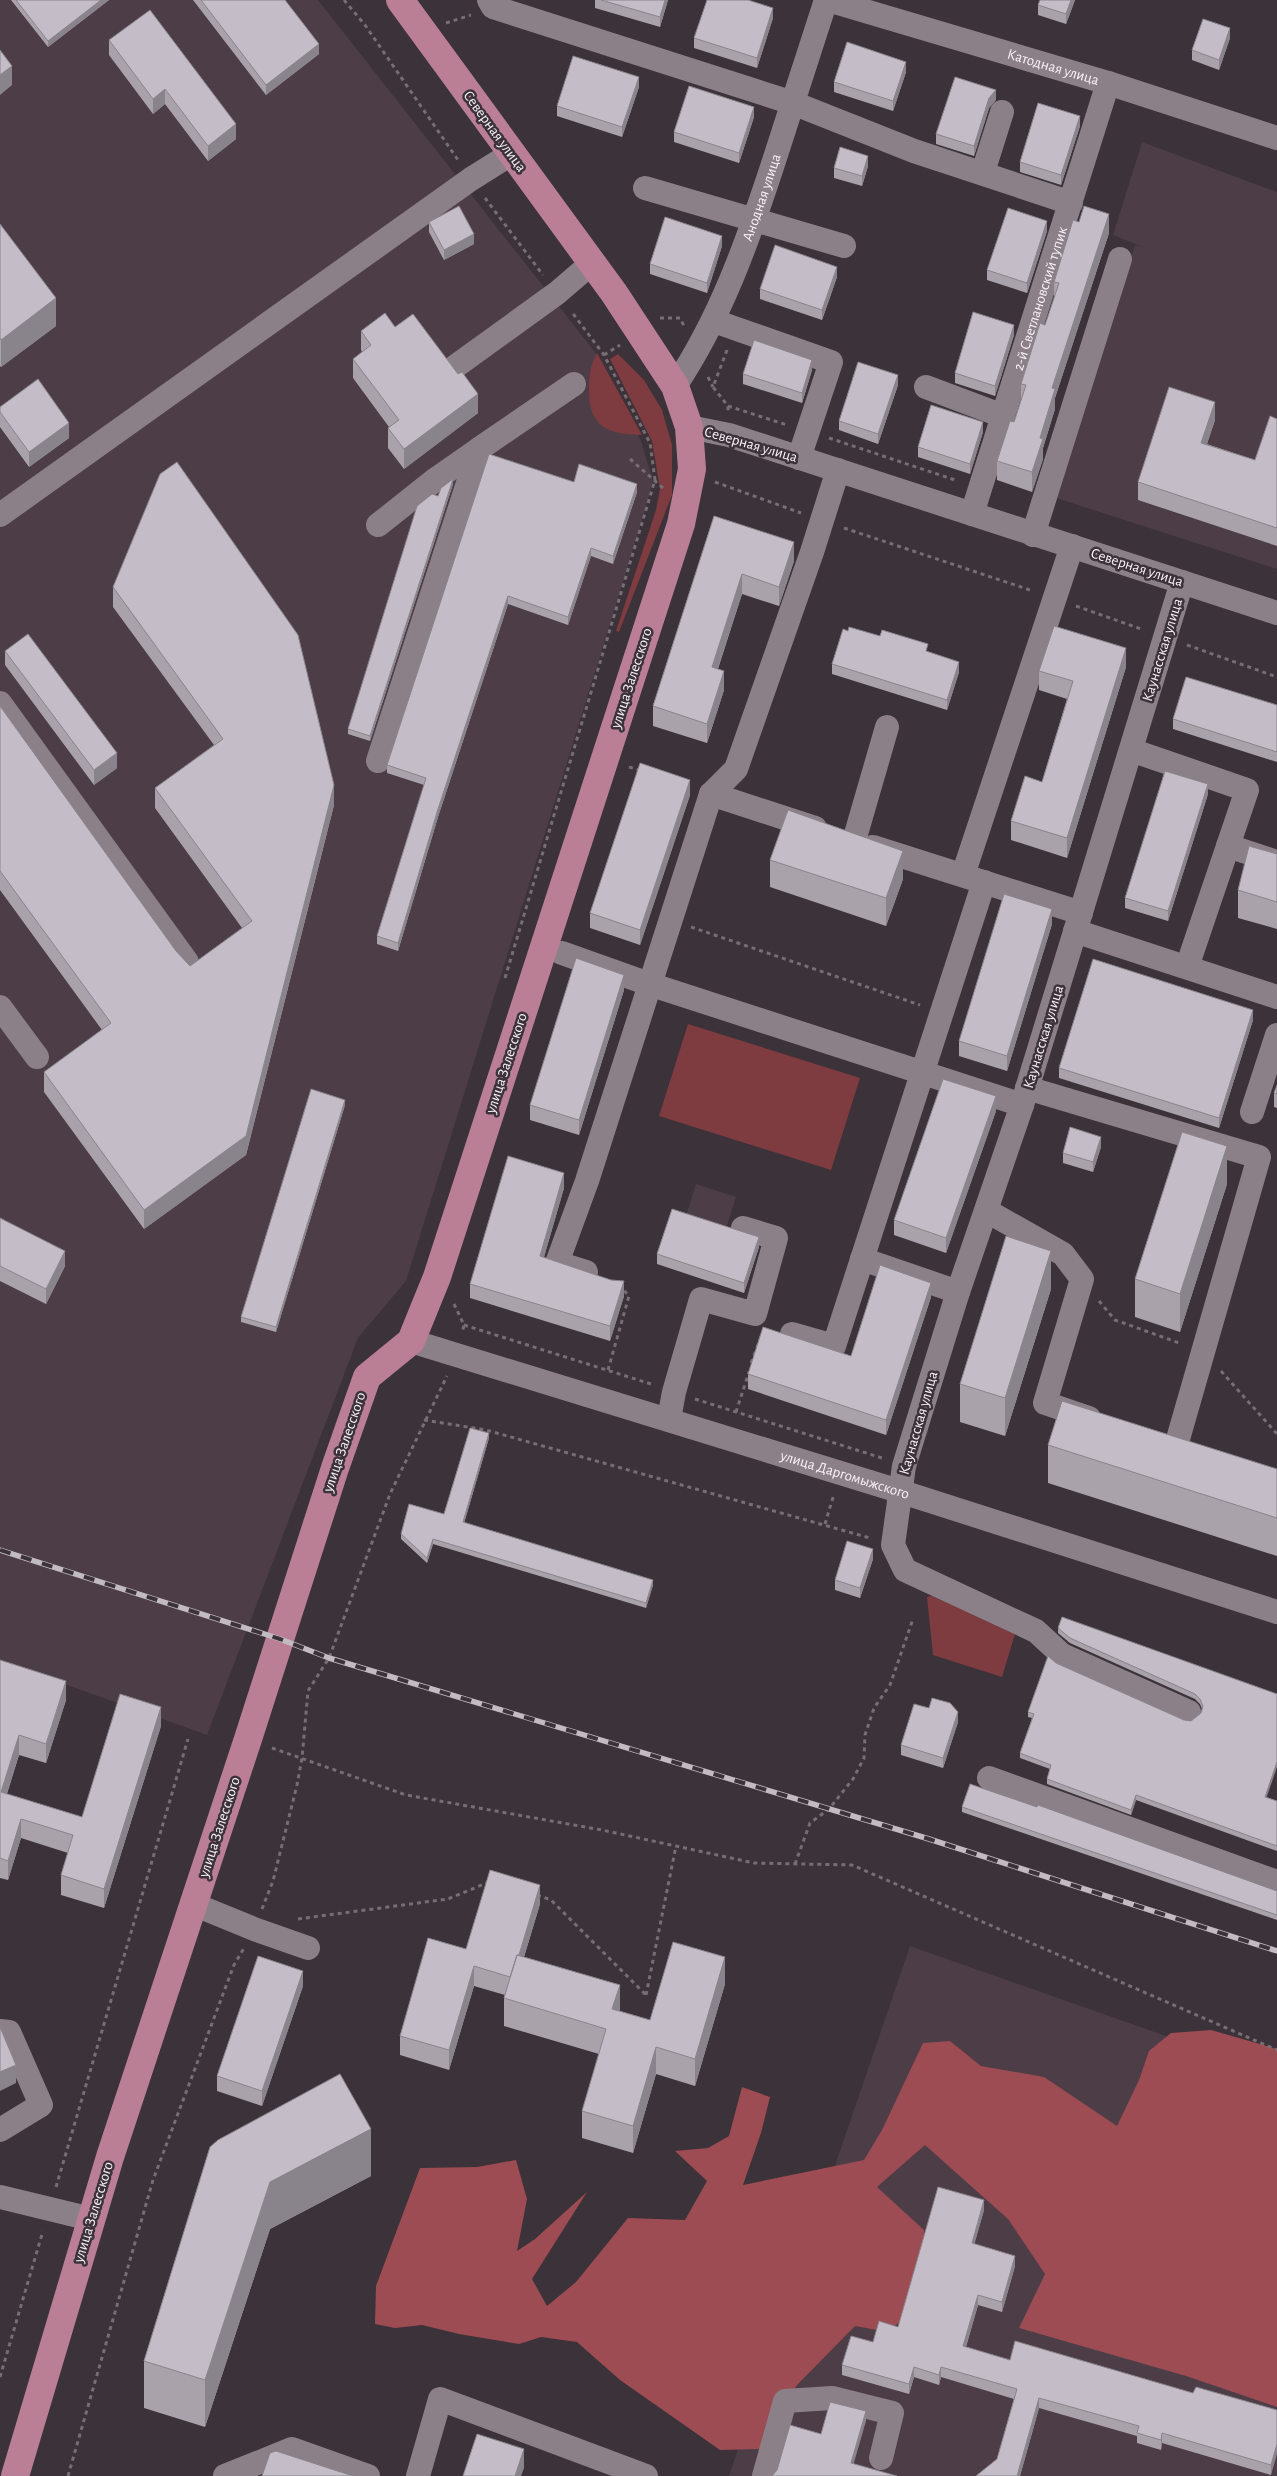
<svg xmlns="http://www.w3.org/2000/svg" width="1277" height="2476" font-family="'Alegreya Sans',sans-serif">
	<rect width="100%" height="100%" fill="#3c3239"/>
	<path fill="#4c3d47" d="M0 0H318L595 352 641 441 653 481 645 511 406 1281 358 1338 207 1735 0 1661Z
		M1142 142 1277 192V569L1053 497 1135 245 1145 248 1113 235Z
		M696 1184 736 1197 724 1235 684 1222Z
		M910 1946 1277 2075V2476H729Z"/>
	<path fill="#7e3b40" d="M597 353 642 435C608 434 589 428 589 390 589 377 590 365 597 353Z
		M618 354 644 380 662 410 672 445V495L619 632 616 631 656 510 660 489 652 441 610 359Z
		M688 1024 860 1078 831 1170 659 1116Z
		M932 1596 1015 1634 1002 1677 933 1655 927 1597Z"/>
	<path fill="#9c4c52" d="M1211 2030 1277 2049V2407L1186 2376 1019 2328 1045 2274 1008 2219 925 2145 877 2187 924 2230V2301L888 2332 855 2326 797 2385 759 2449 720 2450 620 2380 577 2342 541 2337 519 2344 459 2334 422 2325 395 2328 375 2324 376 2286 420 2168 477 2167 516 2160 527 2199 517 2251 535 2239 587 2192 532 2279 547 2306 576 2282 628 2218 685 2220 707 2181 675 2151 708 2148 729 2136 742 2087 770 2097 761 2133 743 2185 864 2160 882 2130 923 2043 950 2041 981 2066 1044 2077 1117 2126 1139 2080 1149 2051 1171 2033Z"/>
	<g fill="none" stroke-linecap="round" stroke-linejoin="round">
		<path stroke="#776e74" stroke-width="3" stroke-dasharray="4 4" stroke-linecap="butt" d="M344 0 365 25 458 160
			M446 23 471 15
			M485 198 543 275
			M660 318H680L684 326
			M727 350 713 387 728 406V411
			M604 355 620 345
			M708 377 713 387
			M728 406 787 425
			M829 438 958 481
			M630 459 663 488
			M715 482 801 513
			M844 528 1033 591
			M1076 606 1144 630
			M1187 645 1277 677
			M629 767 642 771
			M691 927 920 1005
			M505 978 655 480 650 443 604 355 571 311
			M1099 1301 1115 1320 1182 1344
			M454 1304 464 1325 462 1333
			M464 1325 651 1384
			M751 1363 761 1337
			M608 1370 629 1296 621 1287
			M1221 1371 1277 1434
			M695 1399 882 1458
			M736 1412 749 1372
			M424 1420 486 1430 870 1538
			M825 1524 834 1494
			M272 1748 406 1795 602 1830 754 1863 852 1865 1277 2050
			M795 1864 810 1823 829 1809 853 1779 864 1758 865 1735 874 1708 890 1685 913 1619
			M537 1895 551 1900 646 1995
			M262 1909 273 1881 297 1785 302 1758 308 1691 329 1658 390 1494 447 1376
			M298 1919 448 1899 489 1882
			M646 1995 676 1846
			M56 2187 188 1739
			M0 2377 43 2231
			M68 2476 153 2180 234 1965 244 1948"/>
		<g stroke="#8b8087" stroke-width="24">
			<path d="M489 0 493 7 793 103 914 151 1071 203"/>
			<path id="s1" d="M828 0 1108 83 1277 138"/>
			<path d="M983 172 1002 112"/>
			<path d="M645 188 844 246"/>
			<path d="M714 321 831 362 799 458"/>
			<path d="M456 366 557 293 592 263"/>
			<path id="s2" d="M675 386C720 319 747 243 772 167 790 111 808 56 826 0"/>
			<path d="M926 387 1003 416"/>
			<path d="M689 427 729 435 1277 613"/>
			<path id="s3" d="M972 514 1108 83"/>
			<path d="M0 515 471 179 511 154"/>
			<path d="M378 525 436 479 479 449"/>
			<path d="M1033 535 1120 259"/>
			<path d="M1182 582 1022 1105 958 1292 904 1466 893 1545 905 1570 1036 1631 1062 1655 1189 1712"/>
			<path d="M0 703 187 962"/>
			<path d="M1131 750 1247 790 1228 846 1277 862"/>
			<path d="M378 761 479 449 574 384"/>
			<path d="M711 794 815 828"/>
			<path d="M854 841 887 727"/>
			<path d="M873 847 1081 913"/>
			<path d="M963 875 1072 546"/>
			<path d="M1075 931 1277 997"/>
			<path d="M562 953 649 984 1022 1105"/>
			<path d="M1187 967 1228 846"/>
			<path d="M0 1007 37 1057"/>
			<path d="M1027 1088 1259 1157 1176 1446"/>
			<path d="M1252 1112 1277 1035"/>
			<path d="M987 1211 1063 1254 1082 1279 1045 1403 1089 1418"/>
			<path d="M862 1259 958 1292"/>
			<path d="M586 1272 557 1263 587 1181 711 794 736 769 812 552 838 470"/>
			<path d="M792 1334 834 1346 984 882"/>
			<path id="s4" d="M411 1341 899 1491 1277 1612"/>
			<path d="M669 1419 674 1392 701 1299 755 1314 776 1238 743 1228"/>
			<path d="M989 1778 1277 1882"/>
			<path d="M193 1904 254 1929 308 1948"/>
			<path d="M0 2031 9 2032 41 2105 0 2130"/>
			<path d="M0 2197 91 2219"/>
			<path d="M225 2476 292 2449 368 2476"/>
			<path d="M418 2476 440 2399 646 2476"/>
			<path d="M764 2476 785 2401 832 2398 892 2413 881 2458"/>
		</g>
		<path stroke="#ba7f95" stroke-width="28" d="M15 2476 110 2157 248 1739 335 1468 367 1377 411 1341 437 1277 681 524 692 469 689 427 675 386 614 293 400 0"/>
		<defs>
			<path id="rail" d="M0 1550 280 1639 329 1658 929 1839 1277 1951"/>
		</defs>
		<use href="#rail" stroke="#c2bbc0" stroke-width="5.5"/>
		<use href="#rail" stroke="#3c3239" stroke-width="4" stroke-dasharray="11" stroke-linecap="butt"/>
	</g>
	<path fill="#a9a2aa" d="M11 0H109L48 47Z
		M193 0H285L319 54 266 95Z
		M595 0H668L660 27 595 8Z
		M1075 0 1066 24 1038 15V5Z
		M773 18 757 68 694 48V38Z
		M1230 38 1219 70 1192 60V50Z
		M109 40 236 139 208 161 165 104 153 114 109 55Z
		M906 72 893 111 834 92V82Z
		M639 87 622 137 557 116V106Z
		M996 100 989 108 974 156 936 144V134Z
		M754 117 739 163 674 142V132Z
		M1080 126 1061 185 1020 172V162Z
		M868 166 862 186 834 178V168Z
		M429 222 474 244 444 260 429 232Z
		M0 224 56 326 1 367 0 366Z
		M1047 231 1027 293 987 280V270Z
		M1109 233 1055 398V409L1043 448V459L1032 492 997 480V461L1014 422 1021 399V384L1045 325 1054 300V282Z
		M722 246 707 293 650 274V264Z
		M837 277 822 320 760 299V289Z
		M395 327 478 413 404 469 388 448V428L389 427 353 378V359L362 352 361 350V331Z
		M1014 335 995 396 955 383V373Z
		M812 370 802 403 743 384V374Z
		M898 385 878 444 839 430V421Z
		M0 407 69 438 29 467 0 427Z
		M1277 419V546L1138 500V482L1215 420 1207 444 1255 460Z
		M983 432 970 474 918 457V447Z
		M574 482 637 492 613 564 591 556 568 625 508 604 438 817 398 951 377 944V936L424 785 387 773V765Z
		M453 484 370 741 348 734V729L438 496Z
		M714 516 794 561 779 606 742 594 718 669 724 690 707 743 653 726V706Z
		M113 587 334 805 246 1155 144 1229 44 1092V1072L102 1030 0 890V706L176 951 190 966 242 928 155 808V788L214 745 113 607Z
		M848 631 928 652 959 672 947 710 832 674V664Z
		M5 651 117 768 94 785 5 665Z
		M1126 667 1067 858 1011 840V821L1042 782 1067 699 1039 690V671Z
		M1277 705V762L1173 729V719Z
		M1208 794 1168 921 1125 908V898Z
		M690 795 640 945 590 928V913Z
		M1277 854V929L1238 918V890Z
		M770 860 903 879 886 926 770 887Z
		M1052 924 1007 1071 959 1056V1041Z
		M624 990 579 1135 530 1120V1105Z
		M1253 1020 1219 1128 1059 1078V1068Z
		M1277 1085V1108L1274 1107V1093Z
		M345 1105 276 1332 241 1322V1317Z
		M996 1111 946 1253 894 1235V1220Z
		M1101 1147 1093 1172 1063 1163V1153Z
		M1227 1184 1180 1332 1135 1317V1279Z
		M564 1188 544 1257 624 1296 610 1341 470 1298V1284Z
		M0 1218 65 1266 46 1304 0 1281Z
		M759 1247 744 1293 657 1264V1254Z
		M1051 1289 1005 1436 960 1422V1384Z
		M931 1297 886 1435 748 1389V1374L851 1356Z
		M489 1438 464 1523 653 1585 646 1608 433 1544 427 1563 401 1539V1534L444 1514Z
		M1048 1445 1277 1469V1556L1048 1483Z
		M873 1559 860 1598 835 1590V1580Z
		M1058 1628 1277 1694 1266 1797 1277 1801V1851L1136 1800 1131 1815 1047 1784V1779L1050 1769 1020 1758V1753L1032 1718 1028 1717V1712L1056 1663 1184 1720 1191 1721 1201 1713 1202 1709 1200 1704 1195 1699 1070 1643 1058 1633Z
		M0 1660 66 1700 46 1763 19 1755 7 1794 82 1817 161 1726 104 1908 61 1895V1875L68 1853 21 1838 8 1880 0 1878Z
		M958 1722 943 1768 901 1755V1745Z
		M962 1807 1277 1891V1920L962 1812Z
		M540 1904 524 1957 620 2011 650 2020 725 1984 695 2086 656 2074 633 2153 582 2138V2111L599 2054 504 2026V1998L505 1995 474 1986 449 2070 400 2055V2036L466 1949Z
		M303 1986 262 2106 217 2091V2076Z
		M210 2147 371 2176 270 2229 205 2427 144 2408V2361Z
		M984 2210 974 2244 1015 2266 1002 2312 978 2305 966 2347 1010 2360 1193 2393 1277 2410 1271 2475 1162 2443 1161 2450 1137 2443V2436L1039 2408 1020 2476H976L997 2459 1014 2399 941 2377 939 2385 914 2377 909 2394 842 2375V2365L873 2342 898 2327Z"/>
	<path fill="#89848b" d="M101 0H109L48 47V41Z
		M665 0H668L660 27V17Z
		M1071 0H1075L1066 24V14Z
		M773 8V18L757 68V58Z
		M1230 28V38L1219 70V60Z
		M319 44V54L266 95V85Z
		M906 62V72L893 111V101Z
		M12 66V85L0 95V75Z
		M639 77V87L622 137V127Z
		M165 89V104L153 114V99Z
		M996 90V100L989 108 974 156V146L989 98Z
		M754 107V117L739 163V153Z
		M1080 116V126L1061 185V175Z
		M236 124V139L208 161V146Z
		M868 156V166L862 186V176Z
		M1109 214V233L1055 398V409L1043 448V459L1032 492V472L1040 438 1052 388Z
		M1047 221V231L1027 293V283Z
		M474 234V244L444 260V250Z
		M722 236V246L707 293V283Z
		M837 267V277L822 320V310Z
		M56 298V326L1 367V340Z
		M1014 325V335L995 396V386Z
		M812 360V370L802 403V393Z
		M898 375V385L878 444V434Z
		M478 394V413L404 469V449Z
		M1215 402V420L1201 461V443Z
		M983 422V432L970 474V464Z
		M69 423V438L29 467V452Z
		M453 479V484L370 741V736Z
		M637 484V492L613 564V556Z
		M794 542V561L779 606V587Z
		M591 548V556L568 625V617Z
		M742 574V594L712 686V667Z
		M508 596V604L438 817 398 951V943L438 809Z
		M1126 648V667L1067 858V838Z
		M959 662V672L947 710V700Z
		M724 671V690L707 743V724Z
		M117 753V768L94 785V770Z
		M690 780V795L640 945V930Z
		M1208 784V794L1168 921V911Z
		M334 785V805L246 1155 144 1229V1210Z
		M903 851V879L886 926V898Z
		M1052 909V924L1007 1071V1056Z
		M624 975V990L579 1135V1120Z
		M1253 1010V1020L1219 1128V1118Z
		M996 1096V1111L946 1253V1238Z
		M345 1100V1105L276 1332V1327Z
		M1101 1137V1147L1093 1172V1162Z
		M1227 1146V1184L1180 1332V1294Z
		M564 1173V1188L540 1271V1256Z
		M759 1237V1247L744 1293V1283Z
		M65 1251V1266L46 1304V1289Z
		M1051 1251V1289L1005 1436V1398Z
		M624 1281V1296L610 1341V1326Z
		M931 1283V1297L886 1435V1420Z
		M489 1433V1438L463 1527V1522Z
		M433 1539V1544L427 1563V1558Z
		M873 1549V1559L860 1598V1588Z
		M653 1580V1585L646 1608V1603Z
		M66 1681V1700L46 1763V1744Z
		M161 1707V1726L104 1908V1889Z
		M958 1712V1722L943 1768V1758Z
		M19 1735V1755L1 1811V1792Z
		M1277 1762V1767L1265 1802V1797Z
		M1136 1795V1800L1131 1815V1810Z
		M21 1819V1838L8 1880V1861Z
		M540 1885V1904L512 1997V1978Z
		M725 1957V1984L695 2086V2059Z
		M474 1966V1986L449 2070V2050Z
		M303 1971V1986L262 2106V2091Z
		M620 1985V2012L612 2009Z
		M656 2047V2074L633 2153V2126Z
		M16 2065V2083L0 2091V2072Z
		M371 2129V2176L270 2229 205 2427V2380L270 2182Z
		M984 2200V2210L972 2253V2243Z
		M1015 2256V2266L1002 2312V2302Z
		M978 2295V2305L963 2356V2346Z
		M914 2367V2377L909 2394V2384Z
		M941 2367V2377L939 2385V2375Z
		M1039 2398V2408L1020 2476H1017Z
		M866 2411V2421L851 2473V2463Z
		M1162 2433V2443L1161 2450V2440Z
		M1277 2444V2454L1271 2475V2465Z
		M524 2449V2468L521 2476H515Z"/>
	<path fill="#c4bcc6" stroke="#89848b" d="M16 0H101L48 41Z
		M201 0H285L319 44 266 85Z
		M601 0H665L660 17Z
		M707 0H748L773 8 757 58 694 38Z
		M1040 0H1071L1066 14 1038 5Z
		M150 10 236 124 208 146 165 89 153 99 109 40Z
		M1203 19 1230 28 1219 60 1192 50Z
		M847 42 906 62 893 101 834 82Z
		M0 50 12 66 0 75Z
		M573 56 639 77 622 127 557 106Z
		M955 77 996 90 989 98 974 146 936 134Z
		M689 86 754 107 739 153 674 132Z
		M1038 103 1080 116 1061 175 1020 162Z
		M840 147 868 156 862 176 834 168Z
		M459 206 474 234 444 250 429 222Z
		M1084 206 1109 214 1052 388 1055 389 1040 438 1043 439 1032 472 997 461 1010 421 1014 422 1026 385 1021 384 1040 323 1045 325 1059 283 1054 282 1073 220 1079 222Z
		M1008 208 1047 221 1027 283 987 270Z
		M665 217 722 236 707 283 650 264Z
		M0 224 56 298 1 340 0 338Z
		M775 245 837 267 822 310 760 289Z
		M973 312 1014 325 995 386 955 373Z
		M385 313 395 327 413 314 458 374 462 372 478 394 404 449 388 428 399 420 353 359 371 345 361 331Z
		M754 340 812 360 802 393 743 374Z
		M858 362 898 375 878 434 839 421Z
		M38 379 69 423 29 452 0 412V407Z
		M1169 387 1215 402 1201 443 1255 460 1270 416 1277 419V528L1138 482Z
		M931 405 983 422 970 464 918 447Z
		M489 454 574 482 579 464 637 484 613 556 591 548 568 617 508 596 438 809 398 943 377 936 426 778 387 765Z
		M177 462 298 635 334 785 246 1136 144 1210 44 1072 111 1023 0 871V706L176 951 190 966 252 921 155 788 223 739 113 587 160 474Z
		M453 479 370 736 348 729 417 506 432 494 438 496 441 488Z
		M714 516 794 542 779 587 742 574 712 667 724 671 707 724 653 706Z
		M1054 626 1126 648 1067 838 1011 821 1025 776 1042 782 1073 681 1039 671Z
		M849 627 880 636 882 630 928 644 926 651 959 662 947 700 832 664 843 629 848 631Z
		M28 634 117 753 94 770 5 651Z
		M1186 677 1277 705V752L1173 719Z
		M640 763 690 780 640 930 590 913Z
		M1165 771 1208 784 1168 911 1125 898Z
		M788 810 903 851 886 898 770 860Z
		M1249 846 1277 854V902L1238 890Z
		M1004 894 1052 909 1007 1056 959 1041Z
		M576 958 624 975 579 1120 530 1105Z
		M1093 959 1253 1010 1219 1118 1059 1068Z
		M943 1079 996 1096 946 1238 894 1220Z
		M1277 1085V1094L1274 1093Z
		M311 1089 345 1100 276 1327 241 1317Z
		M1070 1127 1101 1137 1093 1162 1063 1153Z
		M1182 1132 1227 1146 1180 1294 1135 1279Z
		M508 1156 564 1173 540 1256 611 1280 624 1281 610 1326 470 1284Z
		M672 1209 759 1237 744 1283 657 1254Z
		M0 1218 65 1251 46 1289 0 1266Z
		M1006 1236 1051 1251 1005 1398 960 1384Z
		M880 1265 931 1283 886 1420 748 1374 763 1327 851 1356Z
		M1062 1401 1277 1469V1518L1048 1445Z
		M470 1428 489 1433 463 1522 653 1580 646 1603 433 1539 427 1558 401 1534 409 1504 444 1514Z
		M847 1541 873 1549 860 1588 835 1580Z
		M1062 1617 1277 1694V1762L1265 1797 1277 1801V1846L1136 1795 1131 1810 1047 1779 1051 1765 1020 1753 1034 1714 1028 1712 1048 1656 1056 1663 1184 1720 1191 1721 1201 1713 1203 1706 1200 1699 1195 1694 1070 1638 1058 1628Z
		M0 1660 66 1681 46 1744 19 1735 1 1792 82 1817 120 1694 161 1707 104 1889 61 1875 73 1835 21 1819 8 1861 0 1858Z
		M932 1698 950 1703 958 1712 943 1758 901 1745 914 1704 929 1708Z
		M970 1784 1037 1807 1038 1805 1277 1891V1915L962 1807Z
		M490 1870 540 1885 519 1955H517L510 1977 474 1966 449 2050 400 2036 428 1938 466 1949Z
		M673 1942 725 1957 695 2059 656 2047 633 2126 582 2111 606 2029 504 1998 517 1955 620 1985 612 2009 650 2020Z
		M258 1956 303 1971 262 2091 217 2076Z
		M0 2027 16 2065 0 2072Z
		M340 2074 371 2129 270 2182 205 2380 144 2361 210 2147 218 2140Z
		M938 2187 984 2200 972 2243 1015 2256 1002 2302 978 2295 963 2346 1010 2360 1015 2341 1193 2393 1196 2387 1277 2410V2444L1271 2465 1162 2433 1161 2440 1137 2433 1139 2426 1039 2398 1017 2476H976L997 2459 1017 2389 941 2367 939 2375 914 2367 909 2384 842 2365 851 2336 873 2342 879 2321 898 2327Z
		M830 2402 866 2411 851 2463 897 2476H772L777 2470 790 2425 821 2434Z
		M477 2434 524 2449 515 2476H463Z
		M276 2451 353 2476H262L270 2453Z"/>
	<g text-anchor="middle" stroke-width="5" stroke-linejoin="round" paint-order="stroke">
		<g font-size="15" fill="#f8f2f6" stroke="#3c3239">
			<text dy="5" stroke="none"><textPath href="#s1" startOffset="235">Катодная улица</textPath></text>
			<text transform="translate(495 131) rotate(54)" y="5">Северная улица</text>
			<text dy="5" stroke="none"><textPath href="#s2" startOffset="208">Анодная улица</textPath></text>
			<text dy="5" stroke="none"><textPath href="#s3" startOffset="226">2-й Светлановский тупик</textPath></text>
			<text transform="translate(751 444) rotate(16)" y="5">Северная улица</text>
			<text transform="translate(1137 567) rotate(18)" y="5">Северная улица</text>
			<text transform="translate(1162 650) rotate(-73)" y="5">Каунасская улица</text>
			<text transform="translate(631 678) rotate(-72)" y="5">улица Залесского</text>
			<text transform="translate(1043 1037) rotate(-73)" y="5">Каунасская улица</text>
			<text transform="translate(506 1063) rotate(-72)" y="5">улица Залесского</text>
			<text transform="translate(918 1423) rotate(-74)" y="5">Каунасская улица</text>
			<text transform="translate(344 1442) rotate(-71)" y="5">улица Залесского</text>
			<text dy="5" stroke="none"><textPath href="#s4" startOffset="454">улица Даргомыжского</textPath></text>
			<text transform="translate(219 1827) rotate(-72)" y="5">улица Залесского</text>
			<text transform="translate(93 2212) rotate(-73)" y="5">улица Залесского</text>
		</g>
	</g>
</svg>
